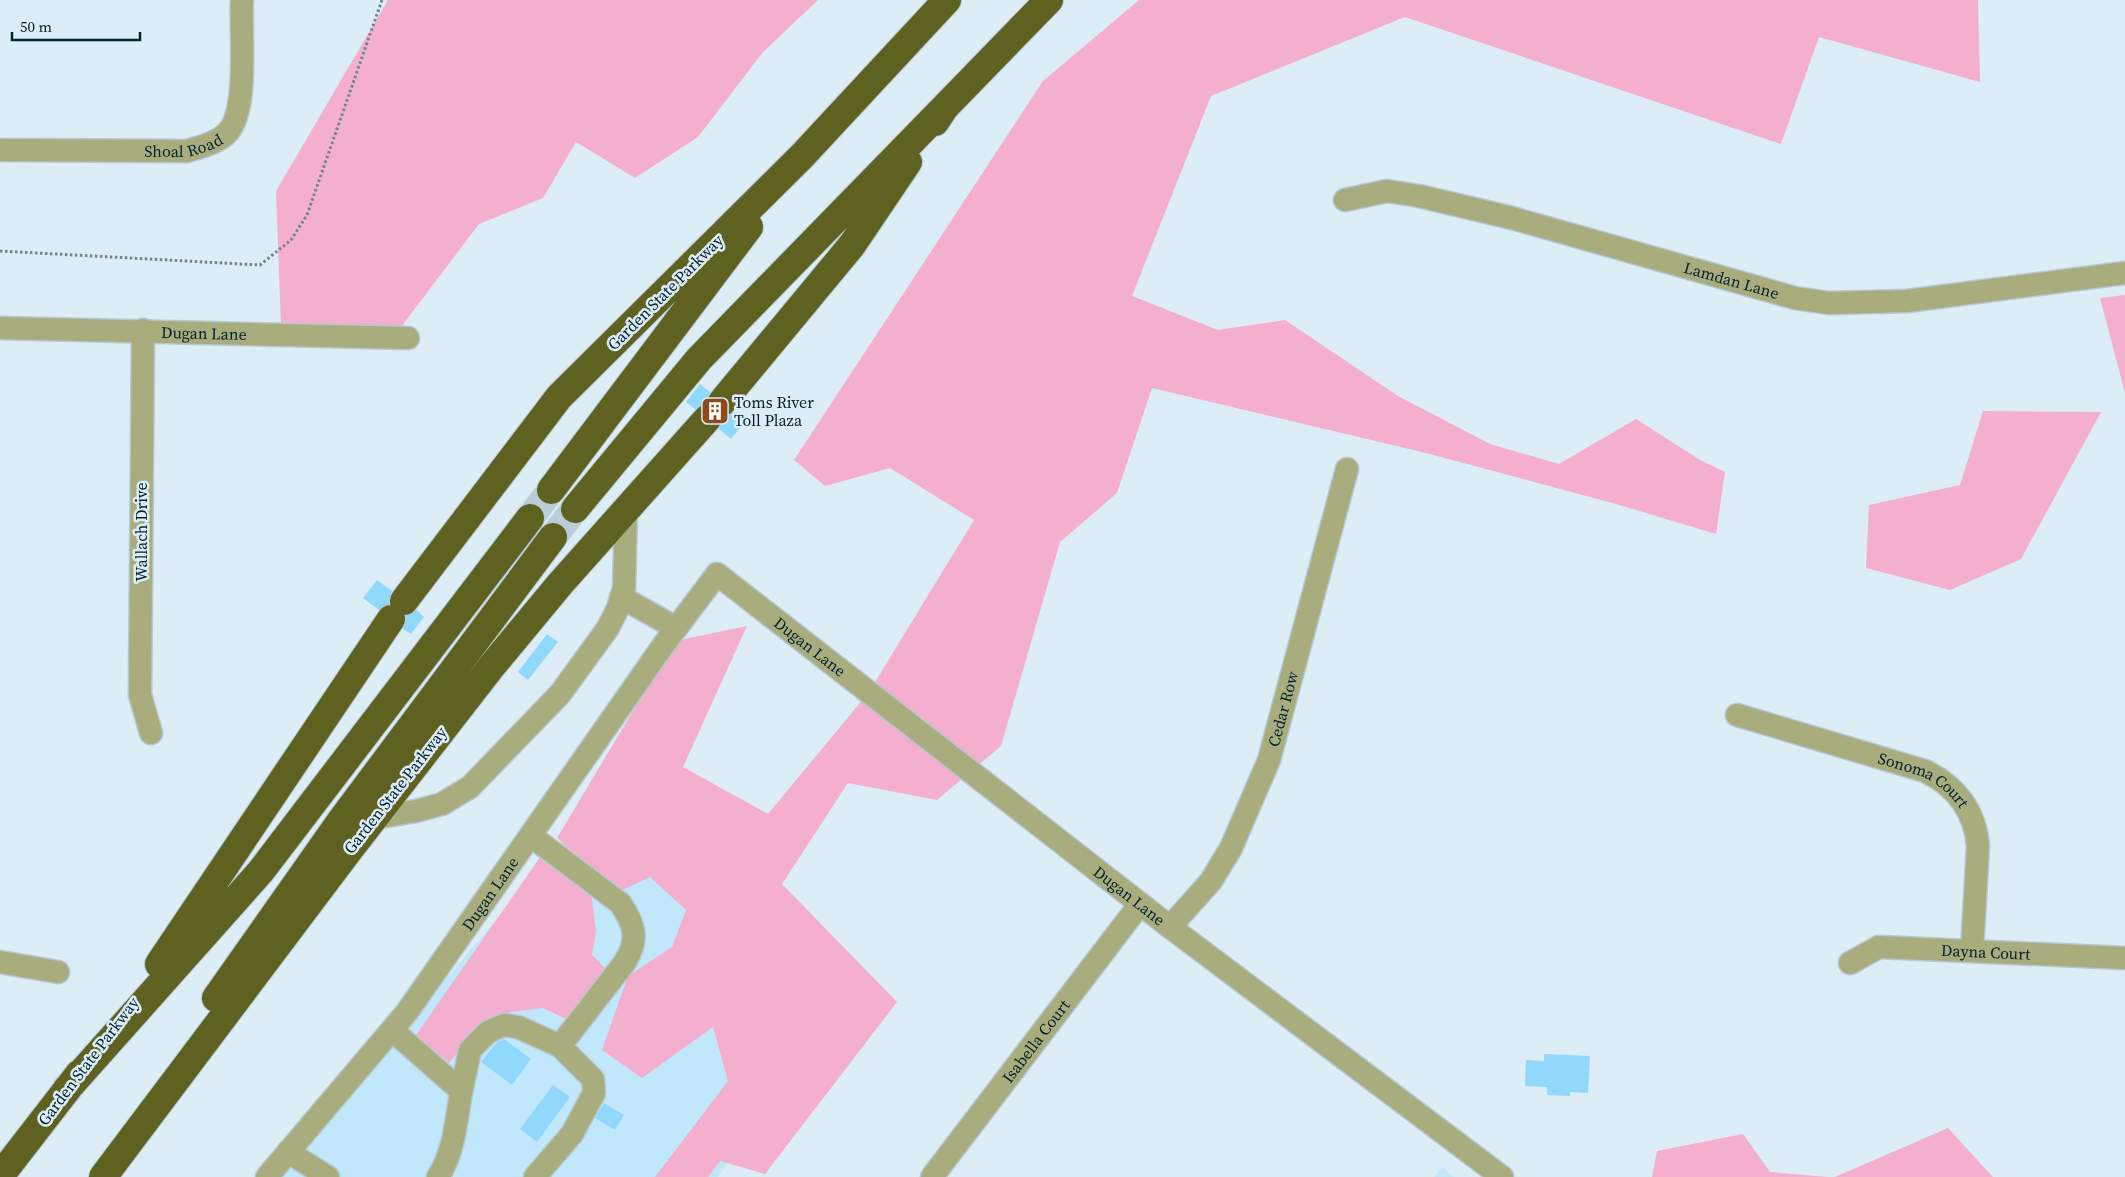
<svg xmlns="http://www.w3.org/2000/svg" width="2125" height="1177" font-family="'Source Serif 4',serif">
	<rect width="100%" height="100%" fill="#dcedf6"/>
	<path fill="#c1e7fb" d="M603 794 843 994 718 1177H278Z
		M1442 1167 1454 1177H1434Z"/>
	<path fill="#f4afce" d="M388 0H818L763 52 698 137 635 178 576 142 543 198 479 224 398 331 281 326 276 191Z
		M1139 0H1978L1980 82 1819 37 1781 144 1405 17 1211 96 1132 296 1218 330 1285 320 1398 396 1490 444 1559 464 1636 419 1700 460 1725 472 1716 534 1616 504 1426 453 1152 388 1117 493 1060 542 1001 746 937 800 848 783 782 884 897 1002 765 1174 720 1161 708 1177H655L728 1081 713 1027 642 1078 602 1050 628 976 672 947 686 910 650 877 618 892 557 838 675 641 747 626 683 767 768 814 869 692 974 520 890 468 825 486 794 460 1043 81Z
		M2125 295V393L2100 298Z
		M1983 411 2101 412 2021 559 1950 590 1866 568 1869 505 1960 485Z
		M543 853 590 885 596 931 592 955 610 973 574 1023 543 1008 511 1012 482 1023 449 1063 416 1035Z
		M1948 1128 1993 1177H1835Z
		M1743 1134 1770 1172 1828 1177H1652L1657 1151Z"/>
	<path fill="#90d8fc" d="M700 384 710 392 707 404 695 409 686 402Z
		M734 412 746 421 731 439 719 429 722 417Z
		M377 580 392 591 389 604 379 610 363 598Z
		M417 610 424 617 411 634 403 629 406 616Z
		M547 634 558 642 528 680 518 672Z
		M504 1039 531 1059 512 1085 481 1062 496 1043Z
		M1544 1054 1590 1056 1588 1093 1570 1092V1096L1547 1095V1087L1525 1086 1526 1060 1544 1061Z
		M553 1085 570 1097 537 1142 520 1129Z
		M604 1103 624 1115 615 1130 595 1118Z"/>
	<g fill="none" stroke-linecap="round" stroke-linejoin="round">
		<path stroke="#bbced8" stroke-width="28" stroke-dasharray="28 14" stroke-linecap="butt" d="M530 518 551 490
			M553 537 575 509"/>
		<defs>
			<g id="minor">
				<path id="s1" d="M0 150 187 151C200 147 218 143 228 132 249 108 240 32 242 0"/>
				<path id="s2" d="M1345 200 1387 191 1419 196 1512 218 1795 298 1829 303 1907 301 2125 273"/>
				<path id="s3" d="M0 328 408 338"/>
				<path d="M143 330 140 695 151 733"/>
				<path d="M621 597 676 628"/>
				<path id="s4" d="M1737 715 1925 771C1956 786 1975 811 1978 846L1972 950"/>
				<path d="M374 818 416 811 442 804 470 787 560 694 608 628 618 608 624 588 626 510"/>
				<path d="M531 836 620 903C635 925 639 939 625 962L560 1046"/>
				<path id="s5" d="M1170 927 1211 881 1231 848 1269 760 1347 469"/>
				<path d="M0 962 58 972"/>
				<path id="s6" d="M1850 963 1879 947 2125 958"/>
				<path d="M392 1030 458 1088 461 1093C456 1122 454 1152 438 1177"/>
				<path d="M461 1093 470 1050 488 1032 504 1025 518 1027 560 1046 593 1079 594 1093 572 1134 535 1177"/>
				<path d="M288 1152 328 1177"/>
				<path id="s7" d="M267 1177 407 1012 665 643 717 574 1170 927 1502 1177"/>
				<path id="s8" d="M932 1177 1140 904"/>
			</g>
			<path id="highway" d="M935 122 945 107 1049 0
				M722 402 852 245 908 162
				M551 490 749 227
				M575 509 699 359 945 107
				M404 601 559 397 802 156 947 0
				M159 964 391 619
				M216 998 340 822 553 537
				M67 1089 261 871 530 518
				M0 1176 79 1074
				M103 1177 346 854 492 666 560 584 707 419"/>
		</defs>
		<use href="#minor" stroke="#b5c8d2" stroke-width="25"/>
		<use href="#highway" stroke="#b5c8d2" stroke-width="30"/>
		<path stroke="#6e8691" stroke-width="3" stroke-dasharray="2.5 2.5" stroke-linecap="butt" d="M0 251 260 265 291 240 307 215 382 0"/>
		<use href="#minor" stroke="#a9ac7c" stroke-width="22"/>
		<use href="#highway" stroke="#5f6121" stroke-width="28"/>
	</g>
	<defs>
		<symbol id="building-square" viewBox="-11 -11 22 22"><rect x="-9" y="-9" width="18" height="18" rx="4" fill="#8e4a1d" stroke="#dcedf6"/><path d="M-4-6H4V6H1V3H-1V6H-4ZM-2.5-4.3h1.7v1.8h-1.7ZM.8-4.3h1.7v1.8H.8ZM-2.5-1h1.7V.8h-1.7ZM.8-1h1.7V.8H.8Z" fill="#fff"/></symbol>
	</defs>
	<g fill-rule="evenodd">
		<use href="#building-square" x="699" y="395" width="32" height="32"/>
	</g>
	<g text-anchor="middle" stroke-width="5" stroke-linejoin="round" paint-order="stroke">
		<g font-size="16" fill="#02212e" stroke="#dcedf6">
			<text dy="6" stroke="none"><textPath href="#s1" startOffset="184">Shoal Road</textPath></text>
			<text dy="6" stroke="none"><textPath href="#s2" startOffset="399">Lamdan Lane</textPath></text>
			<text transform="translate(665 292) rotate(-45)" y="6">Garden State Parkway</text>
			<text dy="6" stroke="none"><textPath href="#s3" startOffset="204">Dugan Lane</textPath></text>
			<text transform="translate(141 532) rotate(-90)" y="6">Wallach Drive</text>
			<text dy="6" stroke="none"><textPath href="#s7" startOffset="871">Dugan Lane</textPath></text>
			<text dy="6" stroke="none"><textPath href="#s5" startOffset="249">Cedar Row</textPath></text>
			<text dy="6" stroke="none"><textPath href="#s4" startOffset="199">Sonoma Court</textPath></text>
			<text transform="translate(395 790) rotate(-52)" y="6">Garden State Parkway</text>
			<text dy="6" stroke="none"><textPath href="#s7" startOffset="361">Dugan Lane</textPath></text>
			<text dy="6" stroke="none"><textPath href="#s7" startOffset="1276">Dugan Lane</textPath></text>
			<text dy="6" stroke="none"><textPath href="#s6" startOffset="140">Dayna Court</textPath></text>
			<text dy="6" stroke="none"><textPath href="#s8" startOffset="171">Isabella Court</textPath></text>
			<text transform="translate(88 1061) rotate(-53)" y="6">Garden State Parkway</text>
		</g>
		<g font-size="16" fill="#02212e" stroke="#dcedf6" text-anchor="start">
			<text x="734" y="408">Toms River<tspan x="734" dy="18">Toll Plaza</tspan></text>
		</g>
	</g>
	<path d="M12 32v8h128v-8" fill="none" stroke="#02212e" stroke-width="2.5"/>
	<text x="20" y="32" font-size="15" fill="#02212e" stroke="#dcedf6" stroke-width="4" paint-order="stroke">50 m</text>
</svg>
